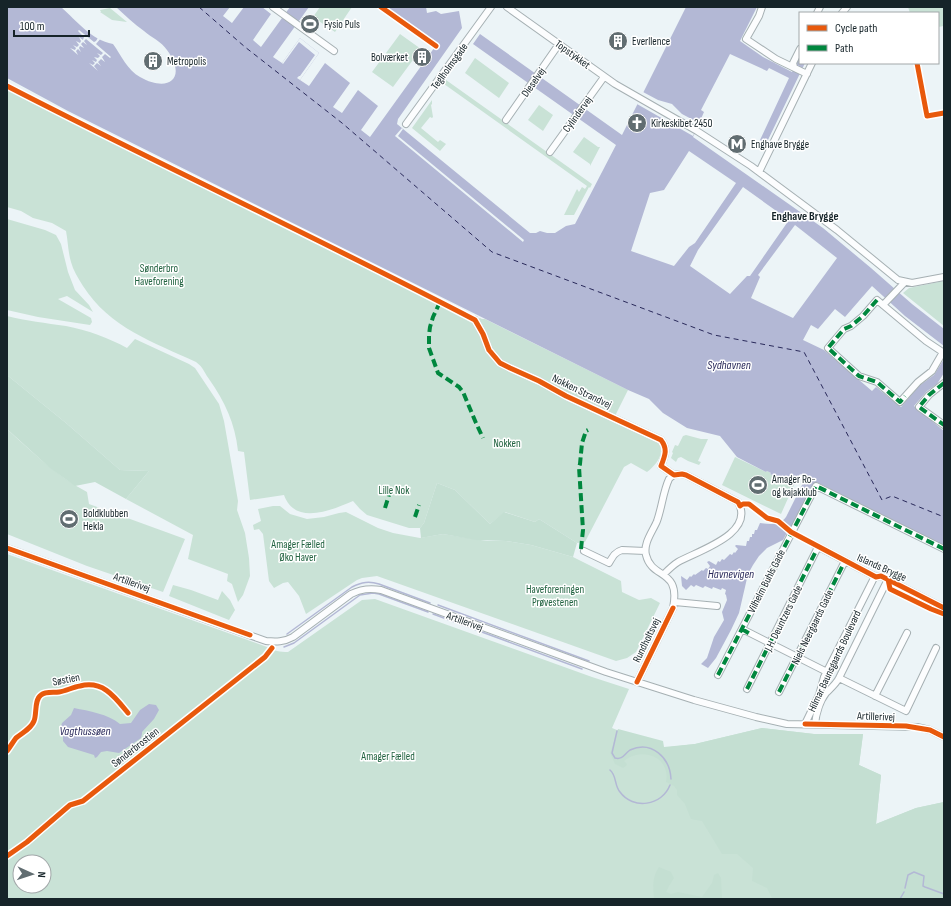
<svg xmlns="http://www.w3.org/2000/svg" width="951" height="906" font-family="'Sofia Sans Condensed',sans-serif">
	<rect width="100%" height="100%" fill="#ecf4f7"/>
	<path fill="#c9e2d6" fill-rule="evenodd" d="M320 7H352L335 32 313 17Z
		M908 7H944V26L938 27V13H910Z
		M110 8 127 22 112 20 100 12H101L100 10Z
		M400 34 421 49 393 87 372 72Z
		M475 58 509 83 499 98 465 73Z
		M446 80 592 184 590 188 589 187 574 215H564L577 189 579 192 582 187 585 189 587 186 444 84Z
		M7 89 133 152 202 185 313 242 472 321 491 358 504 367 535 381 565 398 659 443C665 454 656 465 647 472L631 463 624 467 585 542 577 543 539 519 535 522 505 512 490 524 455 490 437 483 424 523 420 528H409L367 515 360 509 353 501C332 510 295 526 284 495L250 500 244 452 238 451C235 423 225 402 209 379 203 371 204 368 196 362 153 342 110 328 83 286 78 278 73 270 71 262 68 252 68 241 66 231L52 223 33 218 21 211 7 207Z
		M432 100V104L431 105 433 117 432 118 430 117 421 128 438 142 440 140 446 144 440 151 412 128Z
		M539 105 553 115 543 131 528 120Z
		M584 137 598 147H600L590 166V164L573 152Z
		M7 219 45 230 56 235 61 244 68 272 75 290 89 305 93 312 67 296 58 299 91 318 92 322 90 325 38 317 7 310Z
		M944 281V326L903 293 909 288Z
		M7 316C26 321 46 323 66 326 87 330 109 338 127 348L135 339 189 364 195 368 219 404 224 421 238 501 237 510 245 533 249 558 250 576 243 595 238 602 232 584 227 581 228 574 188 559 193 535 126 499 149 471 120 470 66 423 7 375Z
		M480 318 482 319H485L628 390 615 416 515 368C511 366 505 363 501 360 489 350 487 331 477 319Z
		M7 429C32 452 57 476 87 492L89 504 185 539 163 592 87 566 7 534Z
		M686 435 701 439H708L698 461 701 462 699 465 688 461 681 457 678 458 676 462 671 458 673 453 672 452 675 445 678 446 683 436Z
		M735 457 766 472 767 471 771 473 770 474 794 485 781 514 722 485Z
		M273 506H280L290 514 307 519 324 517 339 513 346 512 378 528 393 533 420 538 443 534 487 541H506L531 545 573 557 621 581 622 592 639 600 651 598 660 603 636 652 627 658 616 661 377 576 362 578 357 580 306 614 299 596 288 582 283 583 274 588 269 581 263 534 259 529 254 530 253 525 261 521 258 509Z
		M7 554 267 647C274 651 280 652 288 652L362 600 375 599 592 677 629 689 612 728 661 748 695 744 762 728 814 734H863L859 765 881 775 876 824 916 808 944 802V899H7ZM20 862H44V886H20Z
		M173 585 191 590 218 600 222 591 230 600 235 610 229 620 169 596Z"/>
	<path fill="#c4dfd2" d="M7 375 66 423 120 470 149 471 126 499 95 482 75 486 50 468 7 429Z
		M437 483 455 490 490 524 504 512 535 522 539 519 577 543 573 557 531 545 506 541 476 540 443 534 421 538 420 528 424 523Z
		M762 728 814 734H863L859 765 881 775 876 824 916 808 944 802V899H771L772 898 767 888 752 881 753 868 737 854H722L702 821 691 819 685 804 677 795V790L674 786 666 782C671 757 642 746 624 761L627 764 626 766 623 768 615 764 610 753 618 729 663 741 664 747 695 744Z
		M659 867 671 872 674 878 669 886 666 892 671 894 678 892 702 897 712 883 714 875 718 873 721 878 722 899H654C653 887 652 877 659 867Z"/>
	<path fill="#b3b8d5" fill-rule="evenodd" d="M7 7H61C77 21 91 40 113 44 121 55 128 71 140 77 168 93 188 79 167 50 161 41 152 38 144 31 134 24 125 15 116 7H230L223 16 232 23 244 7H262L271 14 253 40 261 47 290 7H309L273 57 282 63 300 38 319 53 300 80 309 86 325 63 350 83 333 107 342 113 358 90 378 106 361 130 370 137 437 44 384 7H426L427 13 436 11 441 14 459 11 462 28 398 119 397 124 530 233H536L540 231 547 233H555L566 226 575 224 616 145 473 44 480 34 622 135 686 7H757L740 41 763 57 792 72 800 56V63H805L766 144 760 140 789 78 769 68 767 71 730 54 701 110 704 112 693 137 823 228 871 268 912 304 944 329V346L905 316 872 286 845 317 835 309 818 329 811 325 803 340 824 350 872 391 876 387 901 407 919 386 934 375 944 359V373L937 384 927 391 914 406 944 431V546L816 482 793 528 790 527 783 540 767 548 759 556 753 565 748 574 739 613 731 630 716 658 708 668 701 664 707 658 714 637 724 620 722 612 727 600 726 595 725 594 726 590 722 588 721 590 713 587 712 589 705 586 703 588 696 585 694 587 691 585 686 590 682 586 681 576 687 580 690 576 691 577 694 574 695 575 702 570 703 571 706 568 708 569 710 566 707 562 709 561 716 565 718 561 720 562 722 559 724 560 730 554 732 555 734 552 735 553 738 549 735 546 736 545 746 546 747 541H749L750 537H752V534H754L755 530H757L760 523C770 524 779 526 786 517L806 477 800 474 794 485 770 474 771 473 767 471 766 472 737 457 720 436 687 428 663 413 649 399 628 390 68 111 7 78ZM689 151 736 183 695 243 689 247 674 266 631 251 650 193 664 190ZM743 187 789 220 750 276H747L730 294 690 266 698 250ZM795 225 837 258 793 318 751 298 760 277 758 275Z
		M149 704 156 705 159 710 154 719 142 732V734L141 738 119 753 107 751 101 752 97 757 95 758 94 755 68 747 63 741V735L60 729 62 723 71 715 74 708C89 711 108 714 120 724L131 723 140 710Z"/>
	<path fill="#ecf4f7" d="M79 30 94 42 96 41 99 36 101 38 96 44 111 57 110 58 105 54 102 57 105 62 101 59 98 62 101 66 97 63 94 66 98 71 89 63 93 65 95 63 92 60 96 62 97 60 94 57 98 58 100 56 97 53 101 55 103 53 86 39 84 41 87 45 83 42 81 44 84 48 80 46 79 48 81 52 78 49 76 51 78 55 70 48 75 50 76 48 73 45 77 47 79 45 76 41 80 43 81 41 79 37 83 40 84 37 78 31Z
		M300 38 319 53 300 80 297 78 299 76H300L315 55 299 42 283 64 282 63Z
		M643 92 658 100 672 104 682 114 699 123 693 136 637 104Z
		M402 128 403 129 398 136 524 240 523 242 395 136Z"/>
	<g fill="none" stroke-linecap="round" stroke-linejoin="round">
		<path stroke="#b3b8d5" stroke-width="1.5" d="M438 605 589 661
			M433 614 582 669
			M287 634 352 587C362 582 369 581 379 584L430 603
			M284 647 294 643 360 595 373 593 379 594 428 612
			M617 731 612 753 615 758C623 760 624 754 630 750 652 740 670 758 671 779
			M610 770C617 776 614 785 620 792 633 810 662 806 670 785
			M905 888 908 875 914 872 924 876 923 886 925 887 944 894
			M900 899 904 892"/>
		<path stroke="#29295a" stroke-width="1" stroke-dasharray="5 4" stroke-linecap="butt" d="M199 7 245 47 342 123 492 252 714 335 804 352 882 500 892 496 944 517"/>
		<defs>
			<path id="minor" d="M273 7 334 51
				M507 7 615 84 697 131 751 166 837 230 898 280 912 283 944 277
				M762 7 759 16 746 39 776 59 807 74
				M817 13 820 7
				M842 13 847 7
				M794 67 793 63 800 49
				M506 120 559 44
				M406 124 491 7
				M550 152 604 77
				M759 172 812 63
				M883 305 905 282
				M475 320 483 334 489 350 500 363 510 368 539 381 566 396 661 440C668 449 665 456 661 466L674 475
				M943 352 932 371 918 382 900 402 877 382 859 376 828 348 844 329 851 326 863 316 877 300 926 341 944 353
				M944 383 929 395 919 407 944 425
				M815 545 876 577 881 576 944 608
				M7 548 266 641C276 642 284 642 293 637L351 594C361 589 369 588 381 590L606 672 694 700 756 717 787 724 917 727 930 730 944 737
				M584 551 609 563C613 556 615 552 622 550L645 551
				M675 602 717 606
				M742 629 827 672
				M718 675 816 486 944 549
				M839 678 906 711 936 648
				M637 682 673 608C681 568 652 580 646 555 643 543 653 531 657 521 662 507 663 492 669 479 673 474 679 473 686 475L738 502C756 534 697 551 678 562 673 565 668 570 664 574
				M747 689 818 547
				M779 692 845 561
				M875 696 907 633
				M805 724 819 695 824 677 875 576
				M815 724C816 714 820 701 826 693 831 688 836 684 839 678L888 579"/>
		</defs>
		<use href="#minor" stroke="#a6b0b3" stroke-width="8"/>
		<use href="#minor" stroke="#fcfdfe" stroke-width="6"/>
		<path stroke="#00873e" stroke-width="4" stroke-dasharray="8 4" stroke-linecap="butt" d="M877 300 863 316 851 326 844 329 828 348 859 376 877 382 900 402 905 396
			M440 302 433 317 430 327 429 335V348L438 373 459 387 463 392 476 423 483 438
			M944 383 929 395 919 407 944 425
			M385 508 389 495
			M415 517 419 505
			M581 549 583 530 579 467 580 464 582 443 586 431 588 430
			M742 629 750 634
			M718 675 816 486 944 549
			M747 689 818 547
			M779 692 845 561"/>
		<defs>
			<path id="cycleway" d="M381 7 436 46
				M917 63 927 116 944 113
				M7 86C162 166 320 239 475 320L483 334 489 350 500 363 510 368 539 381 566 396 661 440C668 449 665 456 661 466L674 475 682 474 686 475 732 499 738 502 740 506 743 504H749L767 518 778 521 791 532 876 577 881 576 944 608
				M7 548 250 635
				M888 579 890 589 931 609 944 614
				M637 682 673 608
				M805 724 906 726 930 730 944 737
				M7 751C10 747 13 742 16 738 22 733 31 729 34 721 37 714 34 700 41 695 46 691 54 693 59 692 66 691 73 687 80 686 103 680 115 697 128 713
				M7 856 27 842 70 805 83 801 265 657 272 648"/>
		</defs>
		<use href="#cycleway" stroke="#fff" stroke-width="8"/>
		<use href="#cycleway" stroke="#e8590c" stroke-width="5"/>
	</g>
	<defs>
		<symbol id="stadium-disc" viewBox="-11 -11 22 22"><circle r="9.5" fill="#616d71" stroke="#fff"/><path d="M0-5a6.5 5 0 1 0 0 10a6.5 5 0 1 0 0-10ZM-3.5-1.8h7v3.6h-7Z" fill="#fff"/></symbol>
		<symbol id="building-disc" viewBox="-11 -11 22 22"><circle r="9.5" fill="#616d71" stroke="#fff"/><path d="M-4-6H4V6H1V3H-1V6H-4ZM-2.5-4.3h1.7v1.8h-1.7ZM.8-4.3h1.7v1.8H.8ZM-2.5-1h1.7V.8h-1.7ZM.8-1h1.7V.8H.8Z" fill="#fff"/></symbol>
		<symbol id="church-disc" viewBox="-11 -11 22 22"><circle r="9.5" fill="#616d71" stroke="#fff"/><path d="M-1.2-6h2.4v3.5h3.3v2.4h-3.3V6h-2.4V-.1h-3.3v-2.4h3.3Z" fill="#fff"/></symbol>
		<symbol id="metro-disc" viewBox="-11 -11 22 22"><circle r="9.5" fill="#616d71" stroke="#fff"/><path d="M-5.5 5V-5H-3L0 0L3-5H5.5V5H3V-.5L0 4L-3-.5V5Z" fill="#fff"/></symbol>
	</defs>
	<g fill-rule="evenodd">
		<use href="#stadium-disc" x="299" y="13" width="22" height="22"/>
		<use href="#building-disc" x="607" y="30" width="22" height="22"/>
		<use href="#building-disc" x="411" y="46" width="22" height="22"/>
		<use href="#building-disc" x="142" y="50" width="22" height="22"/>
		<use href="#church-disc" x="626" y="112" width="22" height="22"/>
		<use href="#metro-disc" x="726" y="133" width="22" height="22"/>
		<use href="#stadium-disc" x="747" y="474" width="22" height="22"/>
		<use href="#stadium-disc" x="58" y="508" width="22" height="22"/>
	</g>
	<g text-anchor="middle" stroke-width="3" stroke-linejoin="round" paint-order="stroke">
		<g font-size="11" fill="#162429" stroke="#fff" text-anchor="start">
			<text x="324" y="28">Fysio Puls</text>
			<text x="632" y="45">Everllence</text>
			<text x="408" y="61" text-anchor="end">Bolværket</text>
			<text x="167" y="65">Metropolis</text>
			<text x="651" y="127">Kirkeskibet 2450</text>
			<text x="751" y="148">Enghave Brygge</text>
			<text x="772" y="483">Amager Ro-<tspan x="772" dy="13">og kajakklub</tspan></text>
			<text x="83" y="517">Boldklubben<tspan x="83" dy="13">Hekla</tspan></text>
		</g>
		<g font-size="11" fill="#162429" stroke="#fff">
			<text transform="translate(573 54) rotate(36)" y="4">Topstykket</text>
			<text transform="translate(449 66) rotate(-54)" y="4">Teglholmsgade</text>
			<text transform="translate(533 82) rotate(-55)" y="4">Dieselvej</text>
			<text transform="translate(577 114) rotate(-54)" y="4">Cylindervej</text>
			<text transform="translate(582 391) rotate(26)" y="4">Nokken Strandvej</text>
			<text transform="translate(882 567) rotate(24)" y="4">Islands Brygge</text>
			<text transform="translate(766 581) rotate(-63)" y="4">Vilhelm Buhls Gade</text>
			<text transform="translate(132 582) rotate(20)" y="4">Artillerivej</text>
			<text transform="translate(783 618) rotate(-64)" y="4">J.H. Deuntzers Gade</text>
			<text transform="translate(465 621) rotate(20)" y="4">Artillerivej</text>
			<text transform="translate(812 627) rotate(-64)" y="4">Niels Neergaards Gade</text>
			<text transform="translate(646 640) rotate(-64)" y="4">Rundholtsvej</text>
			<text transform="translate(834 661) rotate(-65)" y="4">Hilmar Baunsgaards Boulevard</text>
			<text transform="translate(66 679) rotate(-11)" y="4">Søstien</text>
			<text transform="translate(876 716) rotate(2)" y="4">Artillerivej</text>
			<text transform="translate(135 747) rotate(-38)" y="4">Sønderbrostien</text>
		</g>
		<g font-size="11" fill="#226341" stroke="#fff">
			<text x="159" y="272">Sønderbro<tspan x="159" dy="13">Haveforening</tspan></text>
			<text x="507" y="447">Nokken</text>
			<text x="394" y="494">Lille Nok</text>
			<text x="298" y="548">Amager Fælled<tspan x="298" dy="13">Øko Haver</tspan></text>
			<text x="555" y="593">Haveforeningen<tspan x="555" dy="13">Prøvestenen</tspan></text>
			<text x="388" y="760">Amager Fælled</text>
		</g>
		<g font-size="12" font-weight="bold" fill="#162429" stroke="#fff">
			<text x="805" y="220">Enghave Brygge</text>
		</g>
		<g font-size="12" font-style="italic" fill="#29295a" stroke="#fff">
			<text x="729" y="369">Sydhavnen</text>
			<text x="731" y="578">Havnevigen</text>
			<text x="85" y="735">Vagthussøen</text>
		</g>
	</g>
	<rect width="951" height="906" fill="none" stroke="#162429" stroke-width="16"/>
	<rect x="799" y="12" width="140" height="52" fill="#ffffff" stroke="#a2a7a9"/>
	<rect x="807" y="25" width="20" height="6" fill="#e8590c" stroke="#a2a7a9"/>
	<text x="835" y="32" font-size="12" fill="#162429">Cycle path</text>
	<rect x="807" y="45" width="20" height="6" fill="#00873e" stroke="#a2a7a9"/>
	<text x="835" y="52" font-size="12" fill="#162429">Path</text>
	<g transform="translate(32 874) rotate(93)"><circle r="19" fill="#ffffff" stroke="#a2a7a9"/>
	<path d="M0-3L7 15L0 10L-7 15Z" fill="#616d71"/>
	<text y="-6" font-size="11" font-weight="bold" text-anchor="middle" fill="#162429">N</text>
	</g>
	<path d="M14 30v6h75v-6" fill="none" stroke="#162429" stroke-width="2"/>
	<text x="20" y="30" font-size="12" fill="#162429" stroke="#ffffff" stroke-width="3" paint-order="stroke">100 m</text>
</svg>
